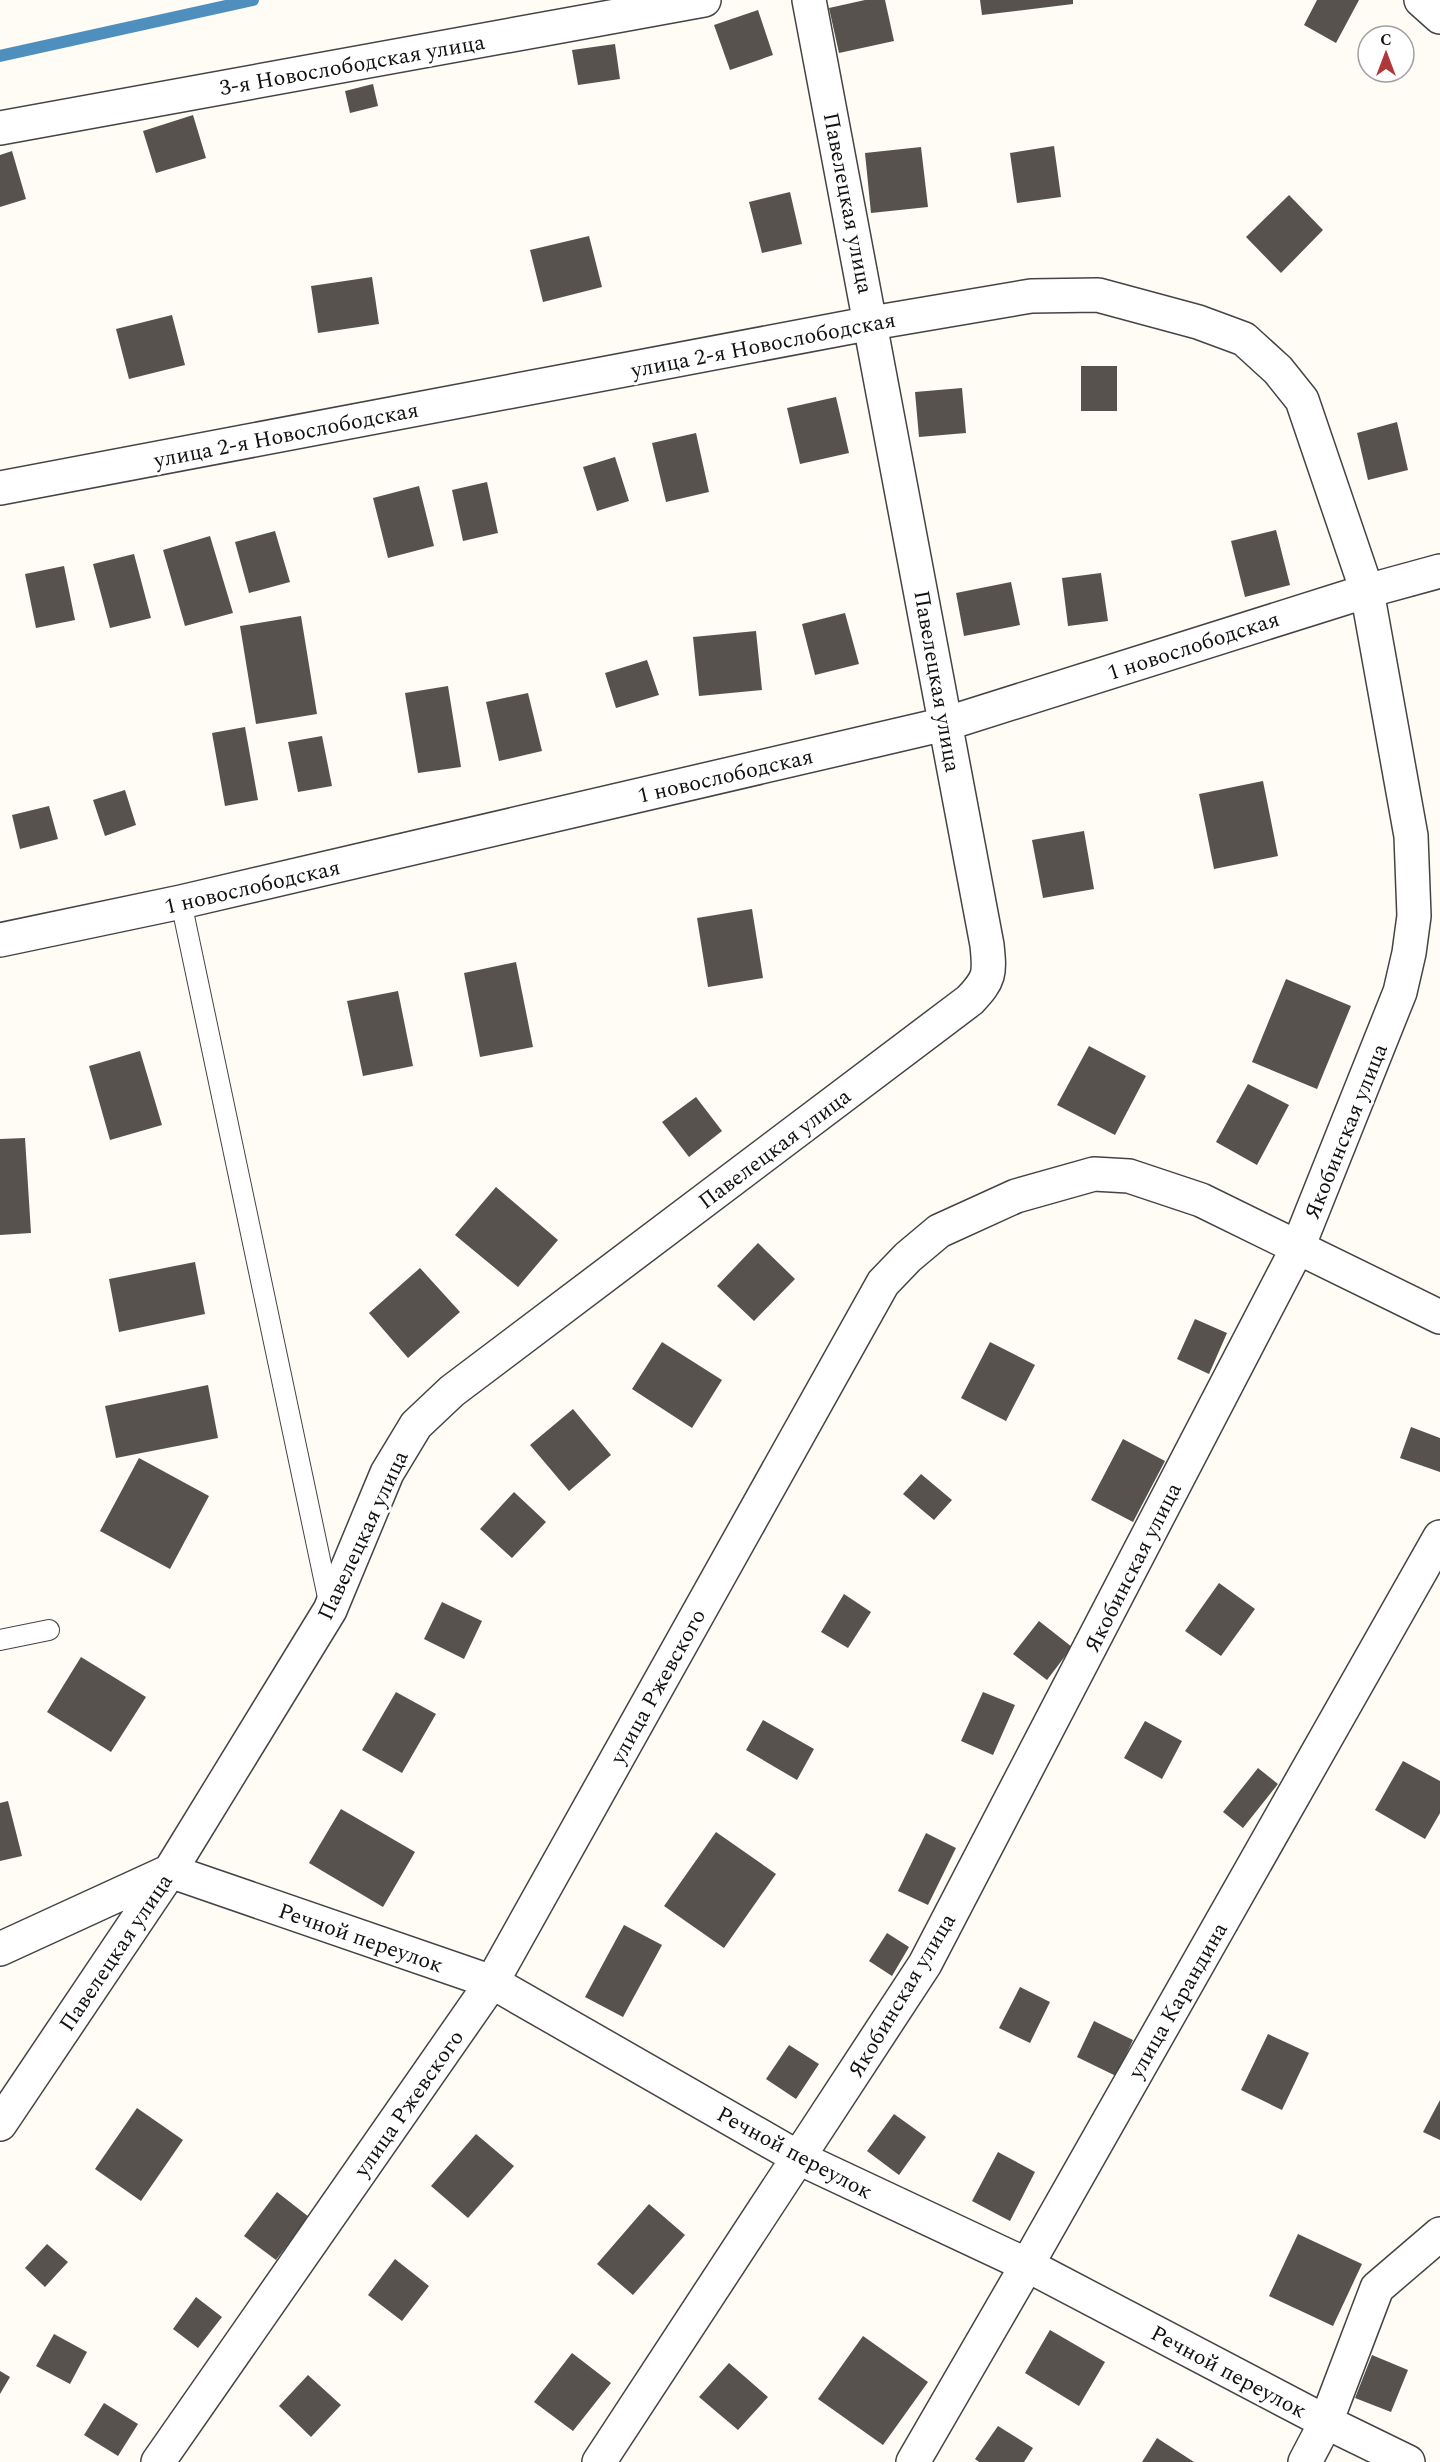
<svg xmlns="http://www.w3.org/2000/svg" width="1440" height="2462" font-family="Spectral,serif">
	<rect width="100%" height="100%" fill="#fefcf5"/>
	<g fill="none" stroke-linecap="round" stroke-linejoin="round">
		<path stroke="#4f8fbe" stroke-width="12" d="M0 56 253 0"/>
	</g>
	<path fill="#58524e" d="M865 0H885L894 41 839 53 829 8Z
		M980 0H1073V4L982 15Z
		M1317 0H1359L1336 43 1304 25Z
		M758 10 773 55 730 70 714 25Z
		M615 44 620 79 578 85 572 50Z
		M373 84 378 106 350 113 345 91Z
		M193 115 206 158 156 173 143 131Z
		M1054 146 1061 197 1017 203 1010 153Z
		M921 147 928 207 871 213 865 153Z
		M12 151 26 199 0 207V155Z
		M790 192 802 244 762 253 749 202Z
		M1289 195 1323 230 1281 273 1246 237Z
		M589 236 602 287 543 302 530 250Z
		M372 277 379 324 318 333 311 286Z
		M172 315 185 365 129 379 116 329Z
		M1081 366H1117V411H1081Z
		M962 388 966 433 919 437 915 392Z
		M836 397 849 453 800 464 787 408Z
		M1397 422 1408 470 1368 480 1357 433Z
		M696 433 709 492 666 502 652 443Z
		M615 457 629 501 597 511 583 467Z
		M487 482 498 533 463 541 452 490Z
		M419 486 434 546 388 558 373 498Z
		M1276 530 1290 585 1245 597 1231 541Z
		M275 531 290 582 249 593 235 542Z
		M210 536 233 613 185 626 163 550Z
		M134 554 151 618 110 628 93 564Z
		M64 566 75 620 36 628 25 574Z
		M1101 573 1108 621 1068 626 1062 578Z
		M1011 582 1020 625 964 636 956 593Z
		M845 613 859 664 815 675 802 624Z
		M301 616 317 714 256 724 240 626Z
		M756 631 762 690 699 696 693 637Z
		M647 660 659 695 616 708 605 673Z
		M448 686 461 767 418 773 405 693Z
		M528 693 542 751 499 761 486 702Z
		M245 727 258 800 225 806 212 733Z
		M322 736 332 786 298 792 288 742Z
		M1263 781 1278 856 1214 869 1199 794Z
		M125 790 136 825 105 836 93 800Z
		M49 806 58 839 20 849 12 815Z
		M1084 831 1094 889 1043 898 1032 840Z
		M752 909 763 978 708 987 697 918Z
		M516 962 533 1047 480 1057 464 973Z
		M1286 979 1351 1006 1317 1089 1252 1062Z
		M398 991 413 1066 363 1076 347 1001Z
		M1089 1046 1146 1076 1115 1135 1057 1105Z
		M140 1051 162 1125 110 1140 89 1066Z
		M1248 1084 1289 1105 1257 1165 1216 1142Z
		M696 1097 722 1131 689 1157 662 1122Z
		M25 1138 31 1233 0 1235V1139Z
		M496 1187 558 1240 518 1287 455 1235Z
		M758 1243 795 1279 754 1321 717 1286Z
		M195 1262 205 1314 119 1332 109 1279Z
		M420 1268 460 1312 408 1358 369 1313Z
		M1195 1319 1227 1333 1209 1374 1177 1359Z
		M662 1342 722 1380 692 1428 632 1389Z
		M990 1342 1035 1365 1006 1421 961 1398Z
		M208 1385 218 1438 116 1458 105 1406Z
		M573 1409 611 1455 569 1491 530 1445Z
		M1411 1427 1440 1438V1472L1400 1458Z
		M1123 1439 1165 1461 1133 1522 1091 1500Z
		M139 1458 209 1496 170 1569 100 1531Z
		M921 1474 952 1500 934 1520 903 1494Z
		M514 1492 546 1522 512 1558 480 1529Z
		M1219 1583 1255 1609 1221 1656 1185 1631Z
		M844 1594 871 1612 848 1648 821 1632Z
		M442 1602 482 1621 464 1659 424 1639Z
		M1039 1621 1072 1647 1047 1680 1013 1654Z
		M81 1657 146 1697 111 1752 47 1712Z
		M396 1692 436 1714 402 1773 362 1750Z
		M983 1692 1015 1705 993 1755 961 1741Z
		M763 1720 814 1749 797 1780 746 1750Z
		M1145 1721 1182 1741 1162 1779 1124 1758Z
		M1403 1761 1440 1781V1813L1425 1839 1375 1810Z
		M1258 1768 1278 1784 1243 1828 1223 1812Z
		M8 1801 22 1856 0 1861V1803Z
		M341 1809 415 1852 383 1907 309 1863Z
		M716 1832 776 1874 724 1948 664 1906Z
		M926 1833 956 1848 928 1905 898 1891Z
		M624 1925 662 1945 623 2017 585 1997Z
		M887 1933 909 1947 892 1976 869 1961Z
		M1020 1987 1050 2002 1030 2043 999 2028Z
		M1094 2021 1133 2040 1116 2076 1077 2057Z
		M1268 2034 1309 2053 1282 2110 1241 2090Z
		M789 2045 819 2064 796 2099 766 2079Z
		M1440 2100V2140L1423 2132Z
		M137 2108 183 2140 141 2201 95 2169Z
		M894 2114 926 2137 899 2175 867 2151Z
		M476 2134 514 2166 468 2218 431 2186Z
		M998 2152 1035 2172 1010 2221 972 2201Z
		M277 2192 309 2217 276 2260 244 2236Z
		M649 2204 685 2235 633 2295 597 2264Z
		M1298 2234 1362 2264 1333 2326 1269 2296Z
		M47 2244 68 2262 45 2287 25 2268Z
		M395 2259 429 2286 402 2321 368 2295Z
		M196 2297 222 2317 198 2348 173 2329Z
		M1050 2330 1105 2362 1079 2406 1025 2373Z
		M54 2334 87 2352 70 2384 36 2366Z
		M863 2336 928 2382 883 2445 818 2399Z
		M572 2353 611 2383 573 2431 534 2402Z
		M1372 2355 1408 2370 1391 2412 1355 2398Z
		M729 2363 768 2397 738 2430 699 2397Z
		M0 2371 10 2377 0 2394Z
		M308 2375 341 2405 311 2437 279 2406Z
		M104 2403 138 2424 118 2456 84 2435Z
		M998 2426 1033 2448 1024 2462H979L975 2459Z
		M1157 2438 1194 2462H1142Z"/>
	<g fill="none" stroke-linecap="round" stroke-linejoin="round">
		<defs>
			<path id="lane" d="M181 902 330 1607
				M0 1640 49 1630"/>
			<path id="street" d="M1421 0 1440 17
				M0 128 704 0
				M0 488 872 323 1031 296 1098 295 1198 322 1244 339 1278 370 1302 400 1367 591 1411 836 1414 916 1409 953 1400 992 1298 1247 925 1964 599 2462
				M0 940 181 902 945 724 1367 591 1440 571
				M0 1949 170 1871 492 1982 799 2158 1027 2265 1326 2422 1408 2462
				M0 2124 170 1871 330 1610 387 1473 416 1425 452 1391 970 1000C990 979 990 974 987 945L809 0
				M158 2462 492 1982 883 1283 908 1257 939 1231 1016 1196 1094 1174 1129 1176 1201 1200 1440 1317
				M913 2462 1027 2265 1440 1537
				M1305 2462 1326 2422 1377 2288 1440 2234"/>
		</defs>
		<use href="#lane" stroke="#444" stroke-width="22"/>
		<use href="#street" stroke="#444" stroke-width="36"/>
		<use href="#lane" stroke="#fff" stroke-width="20"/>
		<use href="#street" stroke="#fff" stroke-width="33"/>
	</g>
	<g text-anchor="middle" stroke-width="6" stroke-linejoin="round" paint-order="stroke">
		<g font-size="22" fill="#111" stroke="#fff">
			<text transform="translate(352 64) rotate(-10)" y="8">3-я Новослободская улица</text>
			<text transform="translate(849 203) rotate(79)" y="8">Павелецкая улица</text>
			<text transform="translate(763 344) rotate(-11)" y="8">улица 2-я Новослободская</text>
			<text transform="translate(286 434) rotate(-11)" y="8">улица 2-я Новослободская</text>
			<text transform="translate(1193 645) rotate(-18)" y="8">1 новослободская</text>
			<text transform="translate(938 681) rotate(80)" y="8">Павелецкая улица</text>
			<text transform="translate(725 775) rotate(-13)" y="8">1 новослободская</text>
			<text transform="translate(252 886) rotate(-13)" y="8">1 новослободская</text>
			<text transform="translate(1345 1131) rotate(-68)" y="8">Якобинская улица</text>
			<text transform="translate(774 1148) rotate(-37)" y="8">Павелецкая улица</text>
			<text transform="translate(362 1535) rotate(-65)" y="8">Павелецкая улица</text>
			<text transform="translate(1132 1567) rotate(-63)" y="8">Якобинская улица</text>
			<text transform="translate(657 1686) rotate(-61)" y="8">улица Ржевского</text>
			<text transform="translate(361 1937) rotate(19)" y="8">Речной переулок</text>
			<text transform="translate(115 1952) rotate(-56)" y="8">Павелецкая улица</text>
			<text transform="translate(901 1995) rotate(-59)" y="8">Якобинская улица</text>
			<text transform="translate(1177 2000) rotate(-60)" y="8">улица Карандина</text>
			<text transform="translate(408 2103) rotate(-55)" y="8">улица Ржевского</text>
			<text transform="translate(795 2152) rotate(28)" y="8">Речной переулок</text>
			<text transform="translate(1229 2371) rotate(28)" y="8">Речной переулок</text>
		</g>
	</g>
	<g transform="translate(1386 54)"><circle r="28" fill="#ffffff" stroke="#a0a0a0" stroke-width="1.5"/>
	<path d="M0-4.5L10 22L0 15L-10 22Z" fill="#b1383a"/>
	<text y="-9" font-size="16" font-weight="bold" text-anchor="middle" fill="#111111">С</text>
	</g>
</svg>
